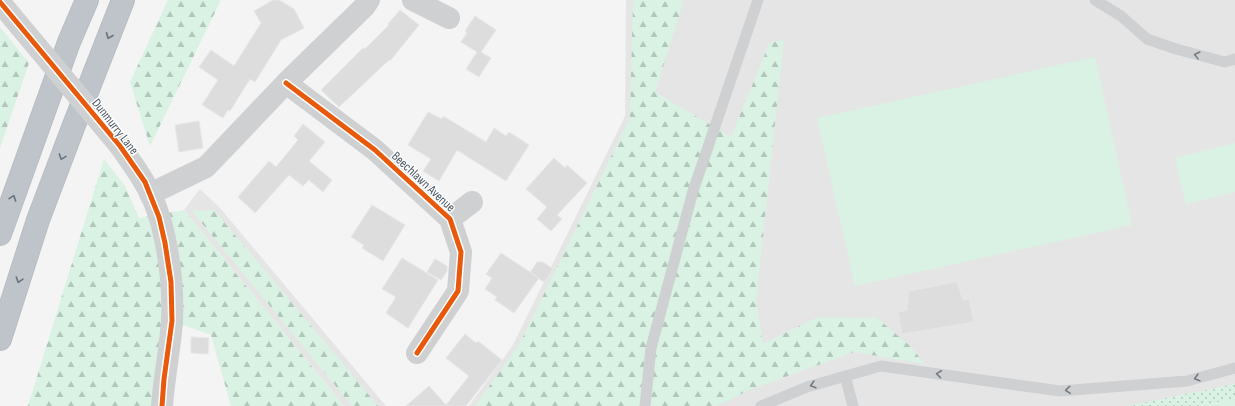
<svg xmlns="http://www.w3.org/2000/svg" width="1235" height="406" font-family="'Sofia Sans Condensed',sans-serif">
	<defs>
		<pattern id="grass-dots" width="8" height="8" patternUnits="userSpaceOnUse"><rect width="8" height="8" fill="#d9f2e3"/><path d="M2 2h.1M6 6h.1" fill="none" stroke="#b2c7bb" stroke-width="1.8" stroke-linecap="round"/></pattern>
		<pattern id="forest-firs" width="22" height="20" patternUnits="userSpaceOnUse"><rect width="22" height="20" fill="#d9f2e3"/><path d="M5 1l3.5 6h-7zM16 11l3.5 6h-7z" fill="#b2c7bb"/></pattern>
	</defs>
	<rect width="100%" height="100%" fill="#f4f4f4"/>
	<path fill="#e6e5e6" d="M626 0H1235V406H469L513 345 625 116Z
		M200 189 220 208 386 406H344L184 210Z"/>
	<path fill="url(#grass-dots)" d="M1235 384V406H1127Z"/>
	<path fill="url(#forest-firs)" d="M168 0H221L150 146 130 82Z
		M633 0H684L655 92 731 137 769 44 784 39 756 302 763 344 818 317 877 318 910 346 925 364 854 352 749 390 717 406H475L519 345 630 118Z
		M0 27 29 63 0 148Z
		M104 159 125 186 139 218 184 210 344 406H231L211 335 172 321 162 406H28Z
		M214 210 378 406H352L192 211Z"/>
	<path fill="#d9f2e3" d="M1095 57 1132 225 855 286 817 118Z
		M1235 143V192L1186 204 1175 158Z
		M1235 398V406H1202Z"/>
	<path fill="#ddddde" stroke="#e5e6e7" d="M273 0H279L294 9 304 28 281 40 255 82 250 79 230 111 228 110 223 118 202 105 218 80 199 67 211 50 234 66 261 23 254 11Z
		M400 10 419 25 390 61 389 60 339 107 321 90 363 48 365 49 389 25 388 24Z
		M475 16 496 30 481 52 491 58 479 77 466 69 477 52 461 42 467 33 465 31Z
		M428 112 442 119 443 116 486 142 494 128 506 136 509 132 529 145 506 181 457 150 439 181 423 171 431 159 408 145Z
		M199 121 203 148 179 152 175 125Z
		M303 124 325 142 309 161 332 180 323 192 309 180 303 186 289 175 255 213 238 197 269 161 276 167 298 140 294 136Z
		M554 158 565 168 567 165 587 183 557 215 562 219 551 231 537 219 547 207 526 189Z
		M372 205 405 225 383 261 362 248 364 245 351 237Z
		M501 253 539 278 514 313 495 300 497 297 485 289 492 278 486 274Z
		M402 258 438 280 408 328 386 313 396 297 382 289Z
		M435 259 447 266V271L441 280 427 272Z
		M537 262H543L553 269 544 282 530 273Z
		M957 282 963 300 969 299 974 322 902 334 898 312 907 310 909 291Z
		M465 334 476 343 478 341 502 360 466 406H406L429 386 446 405 469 376 446 358Z
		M191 337 209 338 208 354 191 353Z"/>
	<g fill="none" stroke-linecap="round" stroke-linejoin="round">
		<defs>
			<path id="motorway" d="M0 234 69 42 87 0
				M0 339 38 220 74 125 123 0"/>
		</defs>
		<use href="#motorway" stroke="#b9bec3" stroke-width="24"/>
		<path stroke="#ced0d2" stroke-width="11" d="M1095 0 1121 16 1147 39 1176 49 1225 62 1235 59
			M845 376 853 406
			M645 406 651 348 693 191 758 0
			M761 406 807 387 881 366 1060 391 1187 381 1235 368"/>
		<path stroke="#ced0d2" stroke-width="22" d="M413 0 449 18
			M286 83 375 150 450 219 461 252 458 291 417 353
			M150 194 206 167 286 83 365 6 369 0
			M450 219 472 202"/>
		<path stroke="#ced0d2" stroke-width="22" d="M120 146C128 158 137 169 144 182 166 217 174 280 172 321 170 349 164 378 162 406"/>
		<use href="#motorway" stroke="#bec4c9" stroke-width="22"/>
		<path stroke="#ced0d2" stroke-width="22" d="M3 6 120 146"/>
		<defs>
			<path id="cycleway" d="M0 2 120 146 145 182 159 217 165 243 171 282 172 321 164 379 162 406
				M286 83 375 150 450 219 461 252 458 291 417 353"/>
		</defs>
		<use href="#cycleway" stroke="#fff" stroke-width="8"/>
		<use href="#cycleway" stroke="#e8590c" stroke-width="5"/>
	</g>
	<defs><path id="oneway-chevron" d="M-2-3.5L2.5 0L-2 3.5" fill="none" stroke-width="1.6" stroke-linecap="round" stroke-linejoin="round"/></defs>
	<g stroke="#67727b">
		<use href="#oneway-chevron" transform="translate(109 36) rotate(112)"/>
		<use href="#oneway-chevron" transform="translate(62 157) rotate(110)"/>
		<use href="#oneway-chevron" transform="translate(13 198) rotate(-70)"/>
		<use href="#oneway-chevron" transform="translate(19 280) rotate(108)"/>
	</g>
	<g stroke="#727b83">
		<use href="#oneway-chevron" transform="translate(1197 55) rotate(-166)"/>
		<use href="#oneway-chevron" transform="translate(939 374) rotate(-172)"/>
		<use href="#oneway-chevron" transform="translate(1197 378) rotate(164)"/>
		<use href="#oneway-chevron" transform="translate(813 385) rotate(164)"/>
		<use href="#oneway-chevron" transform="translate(1068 390) rotate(175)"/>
	</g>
	<g text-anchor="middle" stroke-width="3" stroke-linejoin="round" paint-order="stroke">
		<g font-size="13" fill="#4a5661" stroke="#fff">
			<text transform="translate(116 126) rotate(52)" y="5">Dunmurry Lane</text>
			<text transform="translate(424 181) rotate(43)" y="5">Beechlawn Avenue</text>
		</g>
	</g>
</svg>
